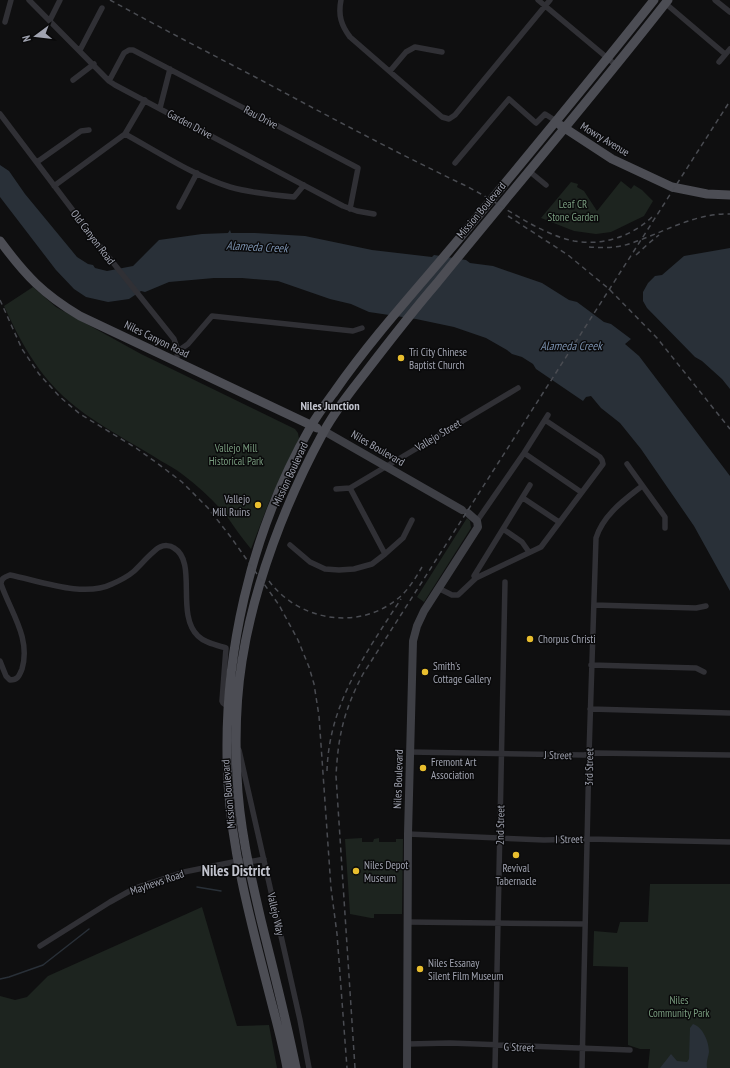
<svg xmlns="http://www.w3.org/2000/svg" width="730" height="1068" font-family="'PT Sans Narrow',sans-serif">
	<rect width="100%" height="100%" fill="#0f0f10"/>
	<path fill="#1d241f" d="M621 181 631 189 634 185 642 190 653 201 644 216 611 232 596 234 574 231 541 218 571 182 578 184 577 187 584 191 597 211Z
		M33 287 56 307 141 354 295 429 298 433 299 439 269 502 251 549C242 538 234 527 226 515 213 500 198 486 182 474 176 469 168 465 161 461 139 447 116 435 94 420 47 389 27 356 4 306Z
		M467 518 470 521 471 528 424 602 417 597Z
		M362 838V842H373L374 839 379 838V842H396V839H403L402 914H374V918H371L350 914 345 839Z
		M650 884H730V1068H648L650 1049H640L628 1045V967L593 966 594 931 617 933 620 922H648Z
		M202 907 237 1026 269 1025 277 1068H0V996L15 1000 27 997 48 976Z"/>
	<path fill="#293038" d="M0 165 9 171 25 194 77 257 88 264 93 265 95 268 107 271 133 266 159 240 202 234 228 233 230 230 231 233H255L305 236 372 250 432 257 434 255 466 260 470 263 493 266 542 283 569 300 577 302 604 322 611 324 631 339 625 344 639 356 730 476V591L694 526 641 449 620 423 601 408 591 396 586 397 583 401 536 369 533 364 522 357 512 354 507 350 486 338 454 327 416 319 369 312 351 304 330 299 278 281 242 278H214L169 282 145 292 141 291 129 299 108 302 86 297 74 289 56 270 0 197Z
		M730 248V389L722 379 702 361 695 357 647 308 643 301V292L648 283 655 276 662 275 684 256Z
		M693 1024C703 1027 709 1042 709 1052 708 1058 706 1062 707 1068H660L671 1054 677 1061 687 1062 689 1059 690 1028Z"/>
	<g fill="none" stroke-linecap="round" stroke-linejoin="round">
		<path stroke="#293038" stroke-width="1.5" d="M197 887 221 891
			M0 979 9 977 43 965 89 929"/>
		<path stroke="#303035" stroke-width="5.5" d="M29 0 109 81 115 85 343 206 357 211 374 214
			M341 0C338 15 341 25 350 37L442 117 449 119 455 115 550 0
			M538 0 617 66
			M715 0 730 12
			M665 3 725 54
			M50 20 60 0
			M5 22 11 0
			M80 50 102 8
			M719 62 730 49
			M390 71 406 52 415 47 442 52
			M73 80 94 64
			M109 81 124 53 129 50H133L358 168 350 209
			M160 108 170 69
			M0 114 99 245 174 339 178 351 176 362
			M125 134C158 152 194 176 230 187 251 193 272 195 294 197L304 185
			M37 162 81 131 89 130
			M455 163 509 99 536 123 545 114 556 121
			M529 171 546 185
			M54 186 125 134 145 100
			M179 207 197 173
			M178 351 188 344 212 316 353 331 362 328
			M524 453 581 492
			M627 464 665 517V528
			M350 488 385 554
			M336 489 350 488 518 388
			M523 498 559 522
			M477 521 524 453 548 415
			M503 529 522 542 529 552
			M290 545 310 562 325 569 339 570 354 569 372 564 385 554 403 538 412 520
			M476 578 474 576 530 485
			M438 588 452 595H458L476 578 541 547 603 464 602 460 600 457 545 420
			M594 605 696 608 706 606
			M0 661 6 676 10 680C18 680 19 676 22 669 31 638 11 613 1 584 1 578 5 577 10 575 40 581 84 598 112 584 119 581 127 577 133 572 140 566 153 550 160 547 164 545 170 545 174 548 198 562 175 614 198 636 205 643 216 645 226 648L222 701 223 703 230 708
			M591 665 696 668 704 672
			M590 709 730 713
			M239 750 300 1020 309 1068
			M410 752 584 755 595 753 730 755
			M408 834 544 840 587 839 730 842
			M407 922 585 924
			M40 946 110 902 135 888 184 872 238 861H254L264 859
			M408 1044 450 1043 630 1050
			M495 1068 505 582
			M582 1068 589 754 596 538C603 515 624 500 642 486"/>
		<path stroke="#3e3f45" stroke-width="8" d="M324 431 462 510
			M407 1068 408 834 413 641 417 626 424 611 478 527 477 521 468 513"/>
		<path stroke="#4c4d54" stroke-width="9" d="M560 125 612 159 672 187 707 194 730 195
			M0 241C26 276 43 294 80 316L317 428
			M287 1068C282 1040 274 1013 267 985 250 919 232 851 228 783 221 660 250 533 311 426 318 414 327 402 335 391 372 338 416 290 458 240 524 160 590 81 654 0
			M296 1068C286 1018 273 969 261 920 250 873 239 825 237 776 235 738 236 699 242 661 254 584 286 501 323 433 335 411 350 392 365 373 388 343 412 312 437 283 514 188 593 96 668 0"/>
		<path stroke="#4a4c52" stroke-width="1.5" stroke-dasharray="5 4" stroke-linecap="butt" d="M110 0C159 27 209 53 259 79 326 115 393 151 462 184 498 201 535 233 574 241 602 246 631 237 652 217
			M508 216 568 255 609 289 657 338 730 429
			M589 247C603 248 618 248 632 243 664 232 695 213 730 214
			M636 255 649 243 659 235
			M0 300 22 349 39 374 60 397 80 414 136 448 157 463 182 482 208 508 230 536 279 605 298 640 309 667 314 684 319 716 331 888 337 934 347 1068
			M269 581C298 620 356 631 396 600 407 592 415 579 422 567
			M327 771C329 703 366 653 401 599
			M355 1068 336 776C338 736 344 710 363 674L730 101"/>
	</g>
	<g fill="#e9be2e" stroke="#0a0a0b" stroke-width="1.5">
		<circle cx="401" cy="358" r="4"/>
		<circle cx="258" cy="505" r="4"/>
		<circle cx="530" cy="639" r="4"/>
		<circle cx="425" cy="672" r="4"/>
		<circle cx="423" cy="768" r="4"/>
		<circle cx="516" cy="855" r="4"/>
		<circle cx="356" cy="871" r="4"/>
		<circle cx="420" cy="969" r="4"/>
	</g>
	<g text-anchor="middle" stroke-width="3" stroke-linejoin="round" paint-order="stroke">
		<g font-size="11" fill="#a0a3b0" stroke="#0a0a0b">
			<text transform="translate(261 117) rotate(28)" y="4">Rau Drive</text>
			<text transform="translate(190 124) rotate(28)" y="4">Garden Drive</text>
			<text transform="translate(605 139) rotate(31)" y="4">Mowry Avenue</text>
			<text transform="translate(481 210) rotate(-50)" y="4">Mission Boulevard</text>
			<text transform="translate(93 237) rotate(53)" y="4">Old Canyon Road</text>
			<text transform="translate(157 339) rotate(26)" y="4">Niles Canyon Road</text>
			<text transform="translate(438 435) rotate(-31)" y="4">Vallejo Street</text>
			<text transform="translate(378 448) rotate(30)" y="4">Niles Boulevard</text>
			<text transform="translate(290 474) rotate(-65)" y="4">Mission Boulevard</text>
			<text transform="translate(558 755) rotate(1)" y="4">J Street</text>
			<text transform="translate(589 767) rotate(-89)" y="4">3rd Street</text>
			<text transform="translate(398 779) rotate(-88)" y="4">Niles Boulevard</text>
			<text transform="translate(228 794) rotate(-95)" y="4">Mission Boulevard</text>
			<text transform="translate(500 825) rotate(-89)" y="4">2nd Street</text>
			<text transform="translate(569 839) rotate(-1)" y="4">I Street</text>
			<text transform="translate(157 882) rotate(-19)" y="4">Mayhews Road</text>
			<text transform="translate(276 914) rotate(77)" y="4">Vallejo Way</text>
			<text transform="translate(519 1047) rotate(2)" y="4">G Street</text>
		</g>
		<g font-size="11" fill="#789b7e" stroke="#0a0a0b">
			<text x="573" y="208">Leaf CR<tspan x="573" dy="13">Stone Garden</tspan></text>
			<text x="236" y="452">Vallejo Mill<tspan x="236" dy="13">Historical Park</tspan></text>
			<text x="679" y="1004">Niles<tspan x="679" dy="13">Community Park</tspan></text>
		</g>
		<g font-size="11" fill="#a0a3b0" stroke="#0a0a0b" text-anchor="start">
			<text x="409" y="356">Tri City Chinese<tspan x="409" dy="13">Baptist Church</tspan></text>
			<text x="250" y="503" text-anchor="end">Vallejo<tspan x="250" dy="13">Mill Ruins</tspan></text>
			<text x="538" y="643">Chorpus Christi</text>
			<text x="433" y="670">Smith's<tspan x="433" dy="13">Cottage Gallery</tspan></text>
			<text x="431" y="766">Fremont Art<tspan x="431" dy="13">Association</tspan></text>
			<text x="364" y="869">Niles Depot<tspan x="364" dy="13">Museum</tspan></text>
			<text x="516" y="872" text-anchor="middle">Revival<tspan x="516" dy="13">Tabernacle</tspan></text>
			<text x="428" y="967">Niles Essanay<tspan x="428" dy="13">Silent Film Museum</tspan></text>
		</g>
		<g font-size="12" font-style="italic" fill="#788eab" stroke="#0a0a0b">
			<text transform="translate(257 247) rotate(3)" y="4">Alameda Creek</text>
			<text x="571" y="350">Alameda Creek</text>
		</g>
		<g font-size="12" font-weight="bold" fill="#c1c3cd" stroke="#0a0a0b">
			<text x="330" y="410">Niles Junction</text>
		</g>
		<g font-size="15" font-weight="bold" fill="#c1c3cd" stroke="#0a0a0b">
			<text x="236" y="876">Niles District</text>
		</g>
	</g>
	<g transform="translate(36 36) rotate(255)" stroke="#0a0a0b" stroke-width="3" paint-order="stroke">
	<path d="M0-3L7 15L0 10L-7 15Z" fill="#a0a3b0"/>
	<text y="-6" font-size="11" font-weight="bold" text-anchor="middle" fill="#a0a3b0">N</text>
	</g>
</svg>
